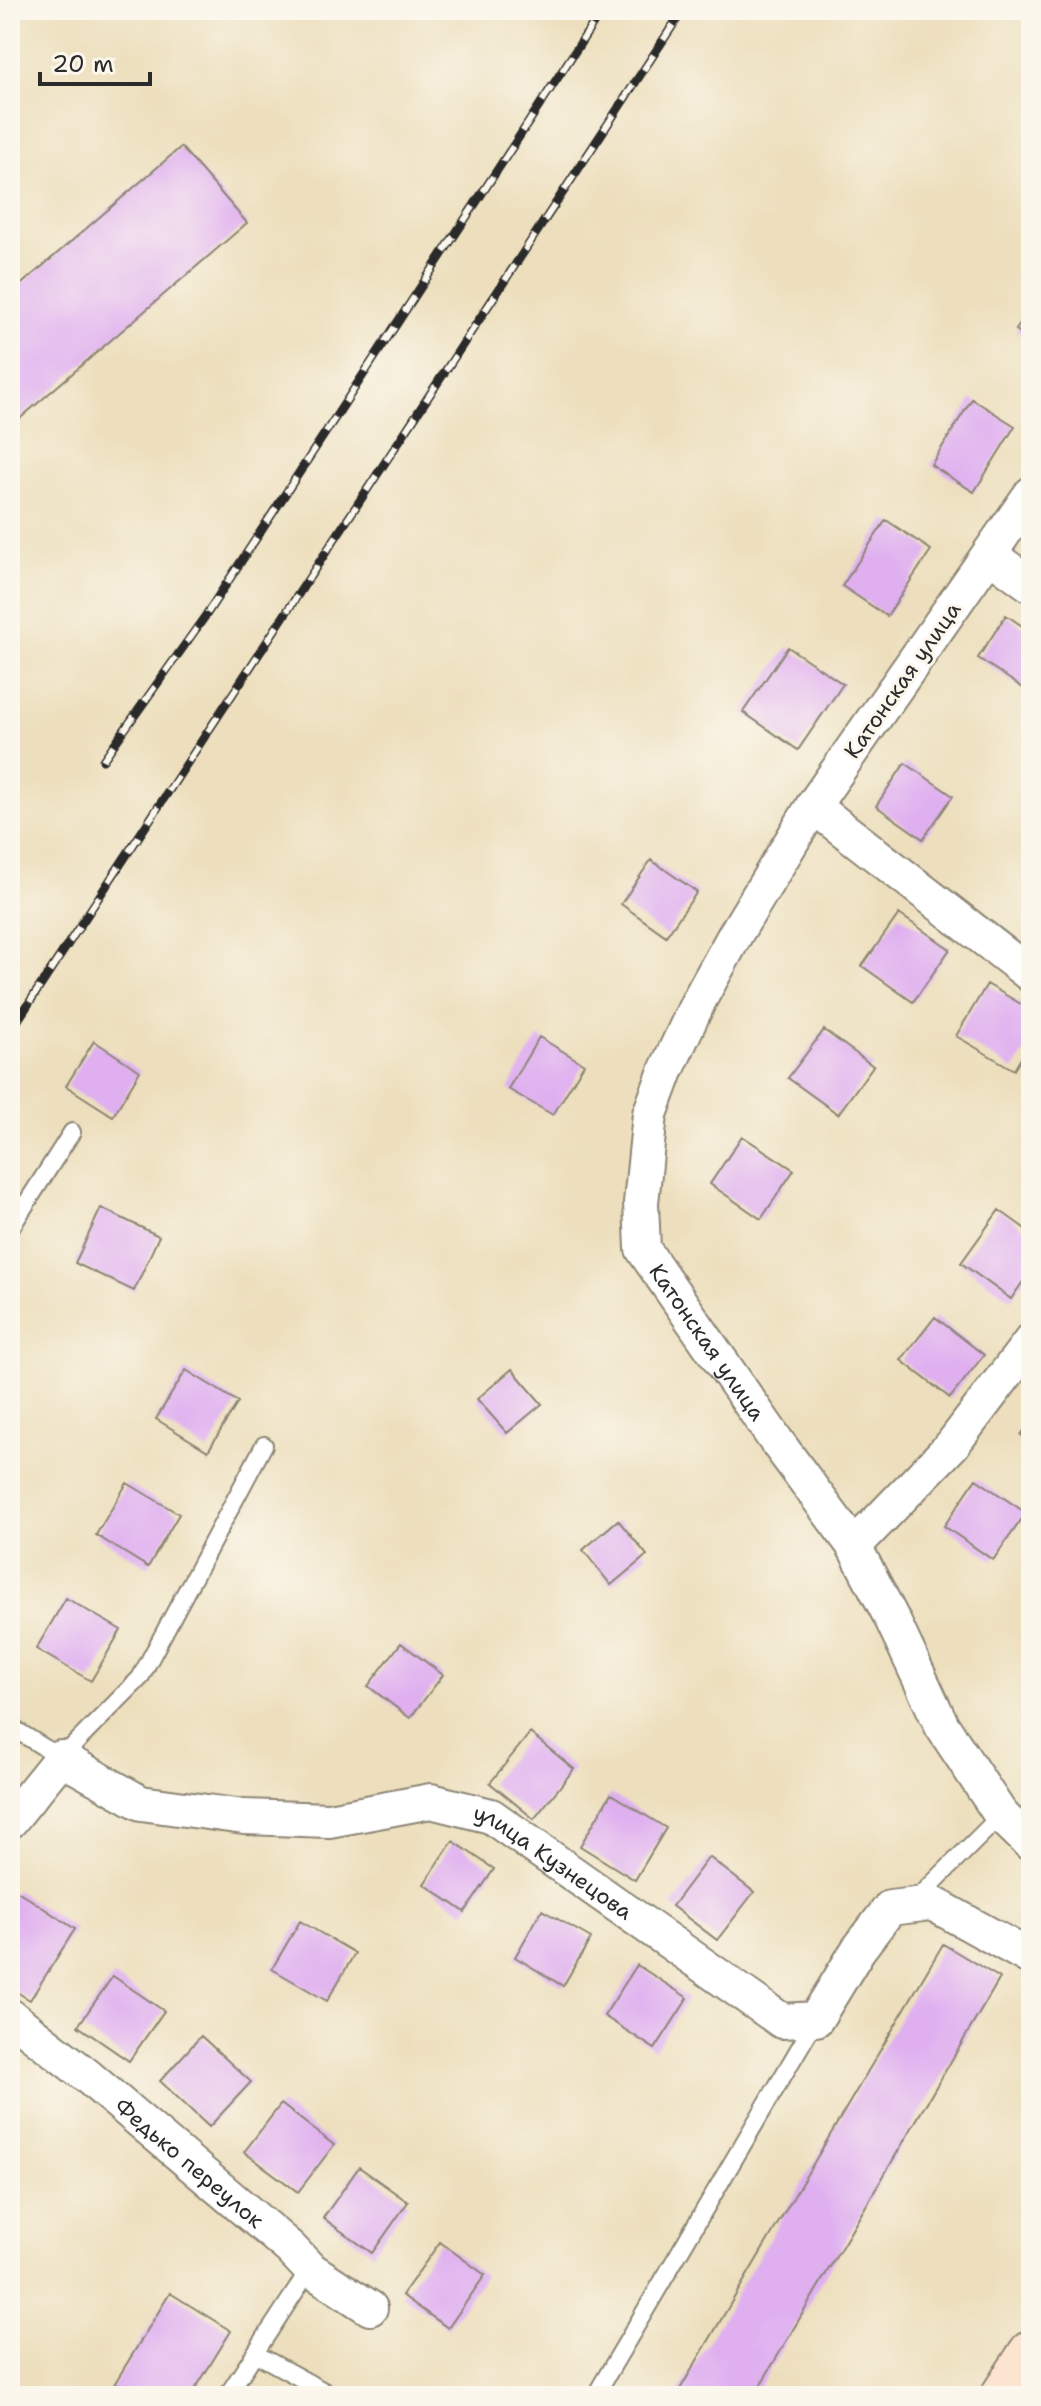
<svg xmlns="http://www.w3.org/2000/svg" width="1041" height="2406" font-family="'Shantell Sans',sans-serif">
	<rect width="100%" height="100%" fill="#fbf7ec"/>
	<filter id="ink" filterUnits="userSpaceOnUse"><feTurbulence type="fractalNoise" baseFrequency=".0125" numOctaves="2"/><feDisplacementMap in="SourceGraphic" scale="16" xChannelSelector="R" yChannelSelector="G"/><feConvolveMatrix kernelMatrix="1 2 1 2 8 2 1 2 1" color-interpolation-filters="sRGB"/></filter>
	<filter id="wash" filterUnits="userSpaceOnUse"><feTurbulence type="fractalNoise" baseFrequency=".006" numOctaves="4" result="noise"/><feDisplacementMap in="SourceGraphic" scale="32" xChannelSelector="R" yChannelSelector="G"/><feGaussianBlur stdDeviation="1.8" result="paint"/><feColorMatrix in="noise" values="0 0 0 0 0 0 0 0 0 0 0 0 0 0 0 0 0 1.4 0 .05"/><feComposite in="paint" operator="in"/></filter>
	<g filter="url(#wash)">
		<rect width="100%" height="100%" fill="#eddfbd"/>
		<g id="blocks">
			<path fill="#dfaff0" d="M181 147 247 223 10 427V294Z
				M1031 308V340L1016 330Z
				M972 399 1015 426 974 492 931 465Z
				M886 520 931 550 887 616 842 586Z
				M1006 615 1031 632V683L1026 690 978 658Z
				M788 647 843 684 798 750 743 712Z
				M905 763 953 796 923 839 876 806Z
				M651 860 697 892 666 936 621 904Z
				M899 914 950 949 913 1002 862 966Z
				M987 984 1031 1010V1041L1014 1070 956 1036Z
				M824 1030 873 1066 838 1114 788 1078Z
				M539 1037 584 1064 553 1115 508 1089Z
				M94 1041 140 1071 113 1116 66 1086Z
				M742 1136 794 1170 761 1219 710 1184Z
				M101 1208 159 1236 134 1291 75 1263Z
				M999 1210 1031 1233V1270L1011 1299 961 1263Z
				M935 1317 984 1355 950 1398 901 1360Z
				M512 1369 542 1404 507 1433 477 1399Z
				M186 1370 238 1402 208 1451 156 1419Z
				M1031 1421V1442L1021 1435Z
				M976 1479 1026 1513 993 1560 944 1526Z
				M127 1483 179 1514 148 1567 96 1535Z
				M618 1520 647 1555 611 1585 583 1550Z
				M66 1598 121 1630 91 1681 36 1649Z
				M401 1643 443 1675 410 1718 368 1686Z
				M530 1733 574 1769 534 1819 490 1783Z
				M611 1794 666 1828 635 1880 580 1846Z
				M453 1841 494 1869 465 1912 424 1884Z
				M709 1857 754 1892 717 1940 672 1906Z
				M16 1890 75 1929 30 2000 10 1988V1899Z
				M542 1910 591 1938 563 1986 515 1957Z
				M300 1921 355 1953 327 2001 272 1969Z
				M943 1944 1000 1978 754 2396H676Z
				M637 1965 688 1998 655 2049 604 2016Z
				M113 1976 164 2011 129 2061 78 2026Z
				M201 2036 251 2082 209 2127 160 2081Z
				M281 2104 334 2145 298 2192 244 2152Z
				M359 2167 408 2202 372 2253 323 2218Z
				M440 2242 485 2275 448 2328 402 2295Z
				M170 2293 231 2331 191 2396H107Z"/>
		</g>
	</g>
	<g filter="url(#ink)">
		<use href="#blocks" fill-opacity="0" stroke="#8c8574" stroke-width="2"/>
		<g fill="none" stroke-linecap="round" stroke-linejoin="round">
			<defs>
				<path id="lane" d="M10 1229 72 1132
					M10 1724 16 1730 61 1758 140 1678 264 1445
					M915 1901 1001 1815
					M256 2354 333 2396
					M227 2396 310 2269
					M595 2396 817 2018"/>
				<g id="street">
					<path d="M1031 494 813 806 1031 975"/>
					<path d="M990 555 1031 585"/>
					<path id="s1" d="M813 806 736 933 699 1000 666 1071 650 1114 641 1203 643 1249 777 1442 854 1546 893 1621 942 1726 1001 1815 1031 1844"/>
					<path d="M854 1546 952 1445 1031 1341"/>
					<path id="s2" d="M10 1821 61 1758 141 1803 244 1817 329 1820 431 1801 491 1816 782 2021 816 2019 858 1950 890 1908 932 1903 1031 1958"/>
					<path id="s3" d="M10 2016 86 2075 290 2248 310 2269 370 2308"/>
				</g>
				<path id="secondary" d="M1003 2396 1031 2353"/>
			</defs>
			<use href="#lane" stroke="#8c8574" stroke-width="20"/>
			<use href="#street" stroke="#8c8574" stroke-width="38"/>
			<use href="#secondary" stroke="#8c8574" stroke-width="48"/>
			<use href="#lane" stroke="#fff" stroke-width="16"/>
			<use href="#street" stroke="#fff" stroke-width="34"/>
			<use href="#secondary" stroke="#fde4d0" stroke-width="44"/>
			<defs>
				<path id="rail" d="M103 760 206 615 602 10
					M10 1032 683 10"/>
			</defs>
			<use href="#rail" stroke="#2b2b2b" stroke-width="9"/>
			<use href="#rail" stroke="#fbf7ec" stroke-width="6" stroke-dasharray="18" stroke-linecap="butt"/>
		</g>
	</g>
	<g text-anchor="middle" stroke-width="6" stroke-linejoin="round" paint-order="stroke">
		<g font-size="22" fill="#2b2b2b" stroke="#fbf7ec">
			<text transform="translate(902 680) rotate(-55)" y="8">Катонская улица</text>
			<text dy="8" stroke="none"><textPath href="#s1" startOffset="598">Катонская улица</textPath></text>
			<text dy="8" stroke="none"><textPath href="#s2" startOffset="604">улица Кузнецова</textPath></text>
			<text dy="8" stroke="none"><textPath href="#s3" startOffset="232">Федько переулок</textPath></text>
		</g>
	</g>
	<rect width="1041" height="2406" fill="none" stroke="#fbf7ec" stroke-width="40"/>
	<path d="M40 72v12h110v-12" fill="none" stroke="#2b2b2b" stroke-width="4"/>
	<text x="52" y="72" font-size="24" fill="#2b2b2b" stroke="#fbf7ec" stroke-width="6" paint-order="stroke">20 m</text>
</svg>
